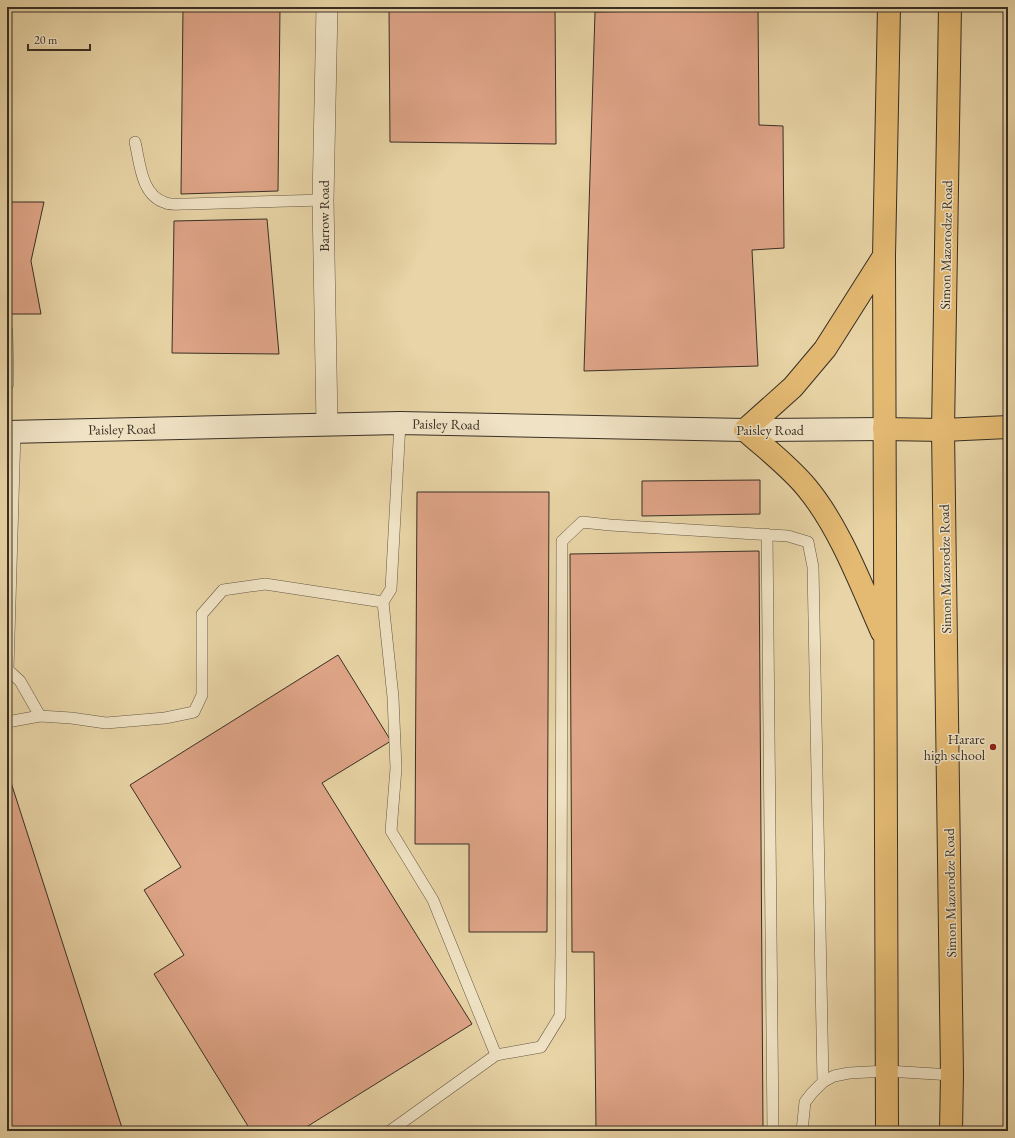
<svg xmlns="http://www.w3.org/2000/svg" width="1015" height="1138" font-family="'EB Garamond',serif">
	<rect width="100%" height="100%" fill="#e8d4a6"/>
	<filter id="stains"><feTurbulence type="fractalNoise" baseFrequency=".005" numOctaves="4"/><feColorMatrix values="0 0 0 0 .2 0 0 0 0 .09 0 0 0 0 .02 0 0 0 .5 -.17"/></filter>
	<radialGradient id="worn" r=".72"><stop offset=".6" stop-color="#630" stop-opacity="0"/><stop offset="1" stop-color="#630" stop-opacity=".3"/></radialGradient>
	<path fill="#dfa588" stroke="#382f24" d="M183 7H280L278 191 181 194Z
		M389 7H555L556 144 390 142Z
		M758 9 759 125 783 126 784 248 752 250 758 366 584 371 595 12Z
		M7 202H44L31 261 41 314H7Z
		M267 219 279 354 172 353 174 221Z
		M760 480V514L642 516V481Z
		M417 492H549L547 932H469V844H415Z
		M759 551 763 1127 596 1129 594 952H572L570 554Z
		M338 655 391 741 322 783 472 1024 300 1131H251L154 974 184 955 144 890 181 867 130 785Z
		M7 770 123 1131H7Z"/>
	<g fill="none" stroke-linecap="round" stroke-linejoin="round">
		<defs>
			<path id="service" d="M135 142C140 163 141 196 166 203 172 205 181 204 187 204L323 200
				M7 331 8 384
				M767 534 773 1131
				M383 602 393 697 396 768 391 831 433 900 496 1055 541 1047 560 1016 561 952 562 541 582 522 610 525 788 536 808 542 813 567 823 1082
				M7 669 20 681 40 716
				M8 669 15 432
				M7 722 40 716 71 718 106 723 165 718 194 712 202 695V614L223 590 265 584 383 602 391 589 400 423
				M390 1131 496 1055
				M802 1131 805 1102 812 1093 823 1082 834 1076 849 1073 887 1071 952 1075"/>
			<path id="minor" d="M327 424 323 200 327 7"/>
			<path id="secondary" d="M7 432 400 423 745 430 884 429"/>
			<path id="primary" d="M884 429 943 430 1008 427"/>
			<path id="trunk" d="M950 7 943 430 952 1075 951 1131
				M882 632C861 585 840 528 807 488 789 466 766 449 745 430L793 387 825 349 884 256
				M887 1131 884 256 889 7"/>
		</defs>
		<use href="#service" stroke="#645844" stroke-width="12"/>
		<use href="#minor" stroke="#645844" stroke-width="22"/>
		<use href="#secondary" stroke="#382f24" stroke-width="24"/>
		<use href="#primary" stroke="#382f24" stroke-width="24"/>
		<use href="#trunk" stroke="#382f24" stroke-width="24"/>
		<use href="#service" stroke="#f0e3c5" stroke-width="11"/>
		<use href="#minor" stroke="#f0e3c5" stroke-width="21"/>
		<use href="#secondary" stroke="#f0e3c5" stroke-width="22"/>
		<use href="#primary" stroke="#e4ba73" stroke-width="22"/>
		<use href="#trunk" stroke="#e4ba73" stroke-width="22"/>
	</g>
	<circle fill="#8f2418" stroke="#f0e3c5" stroke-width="1.5" cx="993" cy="747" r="4"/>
	<g text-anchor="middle" stroke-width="3" stroke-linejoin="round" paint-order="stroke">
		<g font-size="14" fill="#382f24" stroke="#f0e3c5">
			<text transform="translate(324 216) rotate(-90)" y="5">Barrow Road</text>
			<text transform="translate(946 245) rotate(-89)" y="5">Simon Mazorodze Road</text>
			<text transform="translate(446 424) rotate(1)" y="5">Paisley Road</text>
			<text transform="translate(122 429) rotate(-1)" y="5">Paisley Road</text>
			<text x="770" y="435">Paisley Road</text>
			<text transform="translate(945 569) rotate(-91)" y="5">Simon Mazorodze Road</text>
			<text transform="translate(950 893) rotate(-91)" y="5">Simon Mazorodze Road</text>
		</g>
		<g font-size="14" fill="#382f24" stroke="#f0e3c5" text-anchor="end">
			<text x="985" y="744">Harare<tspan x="985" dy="16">high school</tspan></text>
		</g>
	</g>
	<rect width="1015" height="1138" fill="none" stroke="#e8d4a6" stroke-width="24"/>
	<rect x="8" y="8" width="999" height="1122" fill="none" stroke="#382f24" stroke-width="2"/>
	<rect x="12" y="12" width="991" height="1114" fill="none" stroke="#382f24"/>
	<path d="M28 44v6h62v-6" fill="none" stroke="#382f24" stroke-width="2"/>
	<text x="34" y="44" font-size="12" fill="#382f24" stroke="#f0e3c5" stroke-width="3" paint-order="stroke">20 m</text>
	<rect width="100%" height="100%" filter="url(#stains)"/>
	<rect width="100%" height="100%" fill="url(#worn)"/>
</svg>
